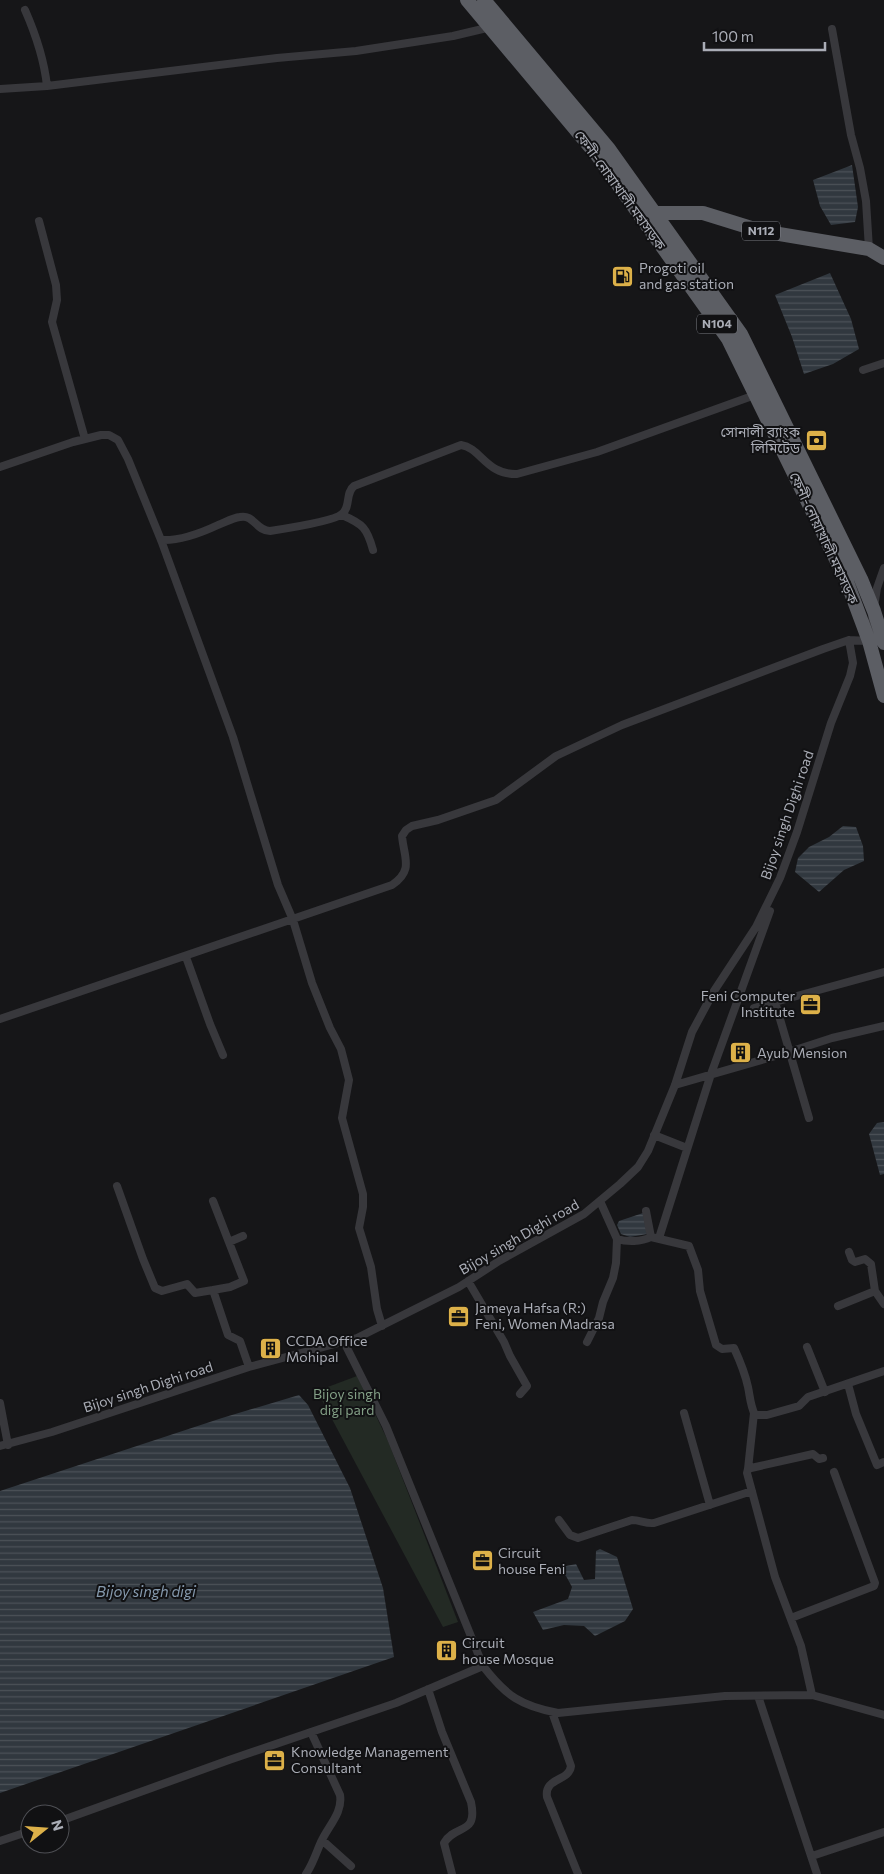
<svg xmlns="http://www.w3.org/2000/svg" width="884" height="1874" font-family="Commissioner,'Noto Sans Bengali',sans-serif">
	<defs>
		<pattern id="water-rules" width="6" height="5" patternUnits="userSpaceOnUse" patternTransform="scale(1.25)"><rect width="6" height="5" fill="#31383f"/><path d="M0 2.5h6" fill="none" stroke="#4c5258"/></pattern>
	</defs>
	<rect width="100%" height="100%" fill="#161618"/>
	<path fill="#232a24" d="M357 1376 388 1441 458 1622 443 1627 317 1391Z"/>
	<path fill="url(#water-rules)" d="M852 165 858 207 855 222 831 225 820 206 813 180Z
		M830 273 851 319 859 349 833 364 804 374 792 337 775 295Z
		M843 826 856 827 863 846 864 861 844 870 819 892 795 872 798 858 809 847 829 837Z
		M884 1122V1174L880 1175 869 1134 877 1123Z
		M643 1213 647 1234 630 1237 621 1234 617 1225 619 1221Z
		M299 1395 308 1405 350 1488 383 1588 394 1657 0 1793V1491L222 1418Z
		M600 1549 617 1557 633 1609 625 1621 595 1636 584 1626 564 1625 543 1630 533 1612 568 1599 572 1587 566 1576 555 1573 561 1567 576 1564 584 1580 595 1579 596 1551Z"/>
	<g fill="none" stroke-linecap="round" stroke-linejoin="round">
		<path stroke="#38383c" stroke-width="8" d="M25 10C36 35 44 59 47 86
			M832 29 851 135 860 168 866 201 869 249
			M0 89 47 86 277 58 356 51 453 36 491 27
			M39 221 56 285 57 300 52 322 85 439
			M863 370 884 363
			M0 467 73 442 101 435H109L118 440 128 459 161 540 233 737 278 885 293 920 312 983 330 1028 341 1049 349 1080 342 1118 363 1194V1207L359 1228 371 1267 377 1309 382 1326
			M342 515C363 524 367 528 373 550
			M161 540C179 541 201 533 218 525 224 523 232 518 240 517 254 514 256 531 270 531 283 529 334 521 342 514 351 507 345 493 354 486L461 445C481 448 486 475 517 474L597 452 755 395
			M186 957 210 1024 223 1055
			M775 1002 884 972
			M754 1008 775 1002 809 1118
			M0 1019 392 885C414 870 404 858 402 836L406 830 412 826 438 820 496 800 556 756 622 725 823 649 849 640 869 641 877 588 884 568
			M675 1085 789 1052 832 1038 884 1026
			M654 1135 687 1148
			M117 1186 143 1259 155 1288 162 1291 187 1284 195 1293 213 1290
			M213 1201 244 1281 230 1287 213 1290 228 1335 240 1341 249 1367
			M600 1201 617 1239C627 1242 641 1242 651 1237L646 1211
			M651 1237 689 1246 698 1270 700 1291 716 1345 722 1349 734 1348C740 1361 745 1373 748 1387 750 1396 750 1405 755 1415H767L799 1406 808 1397 884 1371
			M659 1238 711 1074 770 911
			M229 1242 243 1236
			M849 1252 852 1260 855 1262 865 1259 871 1264 875 1291 884 1304
			M468 1281 504 1342 510 1356 527 1386 520 1394
			M838 1306 875 1291
			M344 1342 386 1426 483 1666C506 1696 521 1706 558 1713L725 1696 812 1695 884 1715
			M587 1342 599 1318 603 1302 613 1278 616 1263 617 1239
			M807 1347 825 1392
			M848 1384 856 1414 877 1465 884 1462
			M0 1403 8 1445
			M684 1413 710 1505
			M0 1446 52 1432 249 1367 357 1338 459 1287 499 1261 584 1214 620 1184 638 1167 648 1151 675 1085 692 1032 714 991 756 927 780 878 797 832 831 723 850 676 853 663 849 640
			M748 1469 754 1413
			M559 1520 570 1535 578 1538 632 1520C640 1520 646 1524 654 1523L752 1491
			M791 1618 874 1586 875 1583 834 1472
			M428 1689 442 1732 471 1802C478 1836 456 1823 444 1843L452 1874
			M812 1695 801 1646 775 1577 747 1473 748 1469 751 1468 813 1454 819 1459 823 1458
			M758 1696 817 1874
			M552 1712 571 1766C569 1782 544 1777 547 1797L578 1874
			M60 1821 229 1760 396 1703 483 1666
			M322 1840 351 1866
			M0 1841 30 1831
			M812 1856 884 1832
			M306 1874C313 1864 316 1853 321 1842 328 1826 343 1813 340 1795L311 1732"/>
		<path stroke="#5c5e64" stroke-width="14" d="M467 0 597 155 728 339 847 582 869 641 884 696
			M484 0 609 149 741 334 861 579 874 611 884 643
			M650 213H703L761 231 869 249 884 258"/>
	</g>
	<defs>
		<symbol id="fuel-square" viewBox="-11 -11 22 22"><rect x="-9" y="-9" width="18" height="18" rx="4" fill="#ddb149" stroke="#111113"/><path d="M-5.5-6h7V0h2V4h1.3V-2.5L3-4.5l.8-.8L6-3V5H2.5V1h-1V6h-7ZM-4.2-4.7v3.2H.2V-4.7Z" fill="#111"/></symbol>
		<symbol id="bank-square" viewBox="-11 -11 22 22"><rect x="-9" y="-9" width="18" height="18" rx="4" fill="#ddb149" stroke="#111113"/><path d="M-6-4H6V4H-6ZM0-2.3a2.3 2.3 0 1 0 0 4.6a2.3 2.3 0 1 0 0-4.6Z" fill="#111"/></symbol>
		<symbol id="office-square" viewBox="-11 -11 22 22"><rect x="-9" y="-9" width="18" height="18" rx="4" fill="#ddb149" stroke="#111113"/><path d="M-6-3h4V-5.5h4V-3h4V5H-6ZM-1-4.5V-3h2v-1.5ZM-6 0V1H6V0Z" fill="#111"/></symbol>
		<symbol id="building-square" viewBox="-11 -11 22 22"><rect x="-9" y="-9" width="18" height="18" rx="4" fill="#ddb149" stroke="#111113"/><path d="M-4-6H4V6H1V3H-1V6H-4ZM-2.5-4.3h1.7v1.8h-1.7ZM.8-4.3h1.7v1.8H.8ZM-2.5-1h1.7V.8h-1.7ZM.8-1h1.7V.8H.8Z" fill="#111"/></symbol>
	</defs>
	<g fill-rule="evenodd">
		<use href="#fuel-square" x="610" y="264" width="25" height="25"/>
		<use href="#bank-square" x="804" y="428" width="25" height="25"/>
		<use href="#office-square" x="798" y="992" width="25" height="25"/>
		<use href="#building-square" x="728" y="1040" width="25" height="25"/>
		<use href="#office-square" x="446" y="1304" width="25" height="25"/>
		<use href="#building-square" x="258" y="1336" width="25" height="25"/>
		<use href="#office-square" x="470" y="1548" width="25" height="25"/>
		<use href="#building-square" x="434" y="1638" width="25" height="25"/>
		<use href="#office-square" x="262" y="1748" width="25" height="25"/>
	</g>
	<g text-anchor="middle" stroke-width="4" stroke-linejoin="round" paint-order="stroke">
		<g fill="#111113" stroke="#7c7e85" stroke-width="1">
			<rect x="742" y="221.5" width="38" height="19" rx="4"/>
			<rect x="697" y="314.5" width="40" height="19" rx="4"/>
		</g>
		<g font-size="12" font-weight="bold" fill="#aaadb6">
			<text x="761" y="235">N112</text>
			<text x="717" y="328">N104</text>
		</g>
		<g font-size="14" fill="#aaadb6" stroke="#111113">
			<text transform="translate(620 190) rotate(54)" y="5">ফেনী-নোয়াখালী মহাসড়ক</text>
			<text transform="translate(824 538) rotate(65)" y="5">ফেনী-নোয়াখালী মহাসড়ক</text>
			<text transform="translate(787 815) rotate(-71)" y="5">Bijoy singh Dighi road</text>
			<text transform="translate(519 1237) rotate(-30)" y="5">Bijoy singh Dighi road</text>
			<text transform="translate(148 1387) rotate(-18)" y="5">Bijoy singh Dighi road</text>
		</g>
		<g font-size="14" fill="#aaadb6" stroke="#111113" text-anchor="start">
			<text x="639" y="273">Progoti oil<tspan x="639" dy="16">and gas station</tspan></text>
			<text x="800" y="437" text-anchor="end">সোনালী ব্যাংক<tspan x="800" dy="16">লিমিটেড</tspan></text>
			<text x="795" y="1001" text-anchor="end">Feni Computer<tspan x="795" dy="16">Institute</tspan></text>
			<text x="757" y="1058">Ayub Mension</text>
			<text x="475" y="1313">Jameya Hafsa (R:)<tspan x="475" dy="16">Feni, Women Madrasa</tspan></text>
			<text x="286" y="1346">CCDA Office<tspan x="286" dy="16">Mohipal</tspan></text>
			<text x="498" y="1558">Circuit<tspan x="498" dy="16">house Feni</tspan></text>
			<text x="462" y="1648">Circuit<tspan x="462" dy="16">house Mosque</tspan></text>
			<text x="291" y="1757">Knowledge Management<tspan x="291" dy="16">Consultant</tspan></text>
		</g>
		<g font-size="14" fill="#839f86" stroke="#111113">
			<text x="347" y="1399">Bijoy singh<tspan x="347" dy="16">digi pard</tspan></text>
		</g>
		<g font-size="15" font-style="italic" fill="#8599ad" stroke="#111113">
			<text x="146" y="1597">Bijoy singh digi</text>
		</g>
	</g>
	<g transform="translate(45 1829) rotate(73)"><circle r="24" fill="#111113" stroke="#4e4f54"/>
	<path d="M0-4L9 19L0 12L-9 19Z" fill="#ddb149"/>
	<text y="-8" font-size="14" font-weight="bold" text-anchor="middle" fill="#aaadb6">N</text>
	</g>
	<path d="M704 42v8h121v-8" fill="none" stroke="#aaadb6" stroke-width="2.5"/>
	<text x="712" y="42" font-size="15" fill="#aaadb6" stroke="#111113" stroke-width="4" paint-order="stroke">100 m</text>
</svg>
